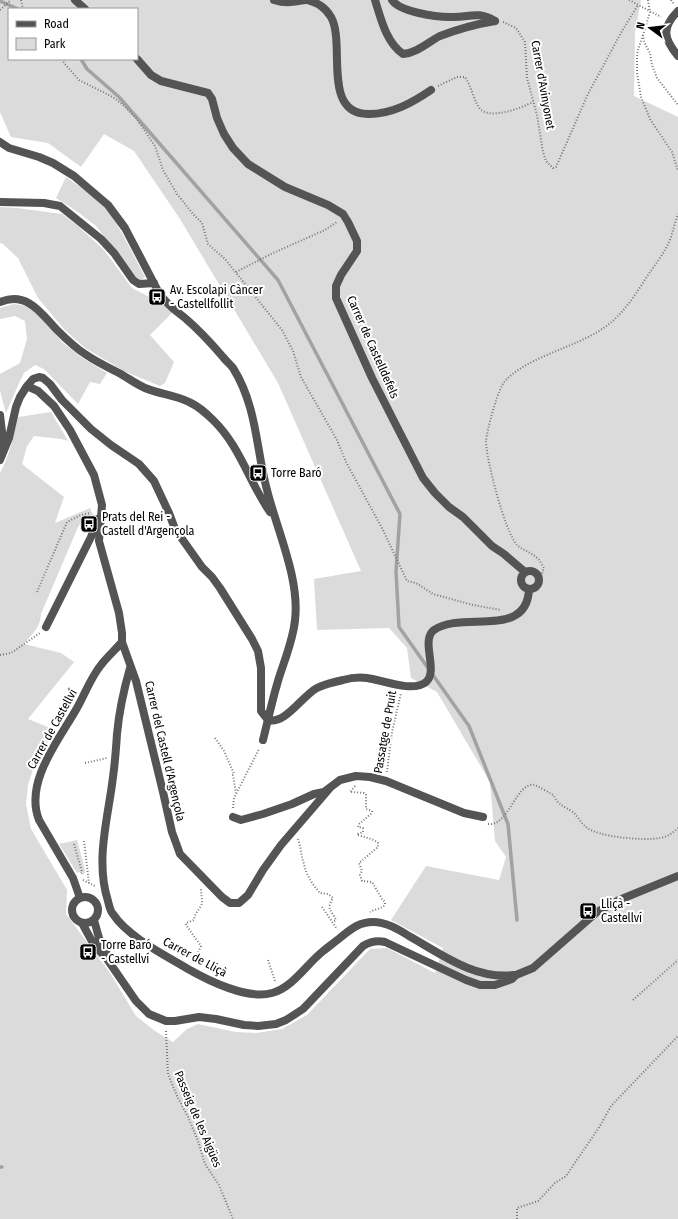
<svg xmlns="http://www.w3.org/2000/svg" width="678" height="1219" font-family="'Fira Sans Condensed',sans-serif">
	<rect width="100%" height="100%" fill="#fff"/>
	<path fill="#dbdbdb" fill-rule="evenodd" d="M0 0H641L635 33 634 96 678 117V1219H0V473C10 455 13 436 18 417L51 412 68 441 61 439 34 436 27 446 22 464 64 497 55 523 90 508 93 515 82 521 78 527 41 614C40 629 32 633 24 644L61 653 74 662 28 719 55 730 34 766 28 785 26 804 31 829 67 890 66 914 110 973 136 1016 155 1031 173 1042 187 1029 198 1024 236 1032 256 1033 282 1029 307 1015 370 949 387 948 435 973 443 948 391 920 426 866 499 880 506 857 495 841 490 782 437 692 411 678 407 648 389 628 317 630 314 579 361 571 278 383 180 219 134 151 104 134 81 167 48 143 11 137 0 112ZM9 9H137V59H9Z
		M66 177C79 186 96 197 107 210 122 230 133 255 145 277L141 280 136 277 96 226 75 210 56 198Z
		M0 207 17 208 62 214 78 226 104 250 132 288 155 300 173 312 150 335 174 362 165 383 160 386 124 371 85 348 64 329 38 298 18 258 3 244 0 243Z
		M14 304 27 306 40 317 63 343 84 359 107 373 100 384 90 382 78 404 44 369 35 365 24 373 20 381 6 413 0 391V374L20 363 27 339 25 321 15 316 0 319V308Z
		M77 840 85 870V873L82 875 80 872 77 873 59 844Z"/>
	<g fill="none" stroke-linecap="round" stroke-linejoin="round">
		<path stroke="#a2a2a2" stroke-width="3.5" d="M0 1 18 9
			M81 59 87 69 119 97 278 280 400 514 396 571 399 627 469 726 508 824 517 920
			M0 1167H2"/>
		<path stroke="#767676" stroke-width="2" stroke-dasharray="1 2" stroke-linecap="butt" d="M21 0 23 9
			M629 0 661 17
			M648 0 650 12 643 35 644 42 650 53 652 65 657 78 678 105
			M671 0 674 4
			M0 10 11 0
			M503 22 516 28 525 42 527 78 537 115 543 152 546 161 553 168 556 167 588 94 622 31 638 5
			M643 35 638 50 637 56V73L641 97 650 119 672 152 678 171
			M62 59 64 63 79 80 113 97 123 105 136 118 155 146 163 170 177 194 193 214 202 223 208 244 225 259 282 330 293 351 301 377 337 440 346 462 383 530 407 581 416 583 433 594 473 605 501 610
			M438 86 457 77H465C471 86 473 97 478 106 486 122 521 108 533 102
			M236 272 271 254 325 230 337 222
			M540 579 544 568C542 565 540 560 537 558 531 552 522 550 517 545 505 532 486 459 486 441 487 430 498 388 505 381 526 359 564 350 590 336 618 322 630 303 646 278 654 266 664 254 670 240 673 231 675 222 678 214
			M37 592 67 522 81 515 90 513
			M0 655 11 653 40 633
			M215 738 224 751 234 774 233 775 236 793
			M85 763 107 758
			M387 772 392 732 401 693
			M355 786 350 792 364 793 366 795V809L372 811V813L359 824 358 827 363 828V832L358 834V835
			M233 808 234 798 259 749
			M488 824C509 827 516 781 535 785 537 786 552 794 553 795 555 797 556 801 559 803 563 807 569 809 574 813 578 817 581 823 586 827 597 837 644 841 660 838 667 837 673 833 678 828
			M358 835 374 840 378 843V847L359 863 362 871 360 875 362 881 372 882 382 899 385 902V905C381 909 375 909 370 912
			M298 839C301 847 301 856 304 864 306 875 313 885 320 893L328 894 333 898C326 910 331 909 336 920L333 922
			M84 841 89 883
			M74 844 82 872 81 873
			M83 880 95 886
			M322 907 337 929
			M182 953 197 955 201 946 186 925V923L194 920C195 911 202 908 202 902 202 897 201 893 201 888
			M268 960 275 981
			M633 1000 678 960
			M166 1031 168 1074 177 1096 188 1117 198 1141 205 1164 219 1185 233 1219
			M517 1219V1208L538 1201 555 1183 566 1176 600 1126 611 1106 678 1036"/>
		<path stroke="#545454" stroke-width="8" d="M75 0 85 9
			M274 0C286 4 293 2 305 0
			M307 0C318 3 325 7 331 17 346 43 321 115 369 114 392 114 412 103 431 90
			M375 0C381 19 386 42 403 54 417 53 428 42 440 36 458 29 477 24 495 21
			M392 0C400 12 436 17 450 17 470 18 476 10 495 21
			M678 11C661 28 664 39 678 56
			M137 59 151 75 161 81 208 93 212 99 217 118 224 134 233 148 248 164 285 187 328 205 343 214 348 222 357 241V251L341 275 336 286V298L372 378 423 478 435 493 449 507 463 517 492 546 504 554 525 572
			M0 142 9 148 39 157 53 163 74 176 108 205 125 228 159 293C166 304 175 310 185 318 199 330 211 343 223 357 226 361 230 364 233 368 257 406 256 449 267 490 277 530 300 579 295 620 293 641 284 661 278 681 272 701 268 720 263 740
			M0 202 44 203 60 206 101 239 114 253 133 280 139 284 154 283
			M0 302C27 291 41 313 57 330 66 339 74 347 85 354 95 361 107 367 119 373 128 378 136 384 145 388 159 394 175 395 189 402 198 406 206 413 213 420 240 446 249 482 270 512
			M27 386 38 391 54 406 70 430 94 475 102 505 99 541 119 613 122 633V642L136 681 163 792 172 832 180 854 222 897 230 903H239L248 895 263 870 281 845 330 788
			M0 415 2 432V450
			M0 460 9 438 16 407 20 397 27 386 33 379 39 377 43 378 50 384 62 400 91 429 111 445 139 464 154 481 169 513 175 529 202 567 212 577 220 588 252 639 258 651 261 668V711L268 720
			M521 580a9 9 0 1 1 18 0a9 9 0 1 1-18 0Z
			M46 627 91 537 98 519
			M130 668C124 689 119 712 117 734 116 749 115 763 113 777 108 819 95 860 108 901 109 905 110 911 113 914 128 937 165 955 188 969 209 981 248 1000 272 993 293 987 306 965 322 952 328 947 335 942 341 937 351 929 359 922 373 922 386 922 398 929 409 936 441 954 475 980 514 975
			M268 720C285 725 302 696 317 688 325 684 334 682 343 680 350 678 359 677 367 678 382 680 413 693 426 682 439 671 420 640 434 630 462 610 527 640 529 589
			M233 817 241 820 263 814 292 804 314 794 324 792 340 780 356 776 370 777 386 781 464 813 483 817
			M72 910a13 13 0 1 1 26 0a13 13 0 1 1-26 0Z
			M80 898 73 878 39 820C24 782 59 740 77 708 85 694 91 677 101 665 107 657 115 650 122 642
			M94 920 99 938 107 954V958
			M82 923 94 945 107 959 136 1001 149 1014 166 1021H175L199 1017 216 1019 244 1025 258 1026 276 1024 286 1020 303 1009 363 946C371 941 377 940 385 942L466 980 480 985H495L512 979 516 975 533 968 597 912 619 900 678 876"/>
	</g>
	<defs>
		<symbol id="bus-square" viewBox="-11 -11 22 22"><rect x="-9" y="-9" width="18" height="18" rx="4" fill="#000" stroke="#fff"/><path d="M-5-6H5V4H4V6H2V4H-2V6H-4V4H-5ZM-3.5-4V0h7V-4ZM-3.5 1.2v1.5H-2V1.2ZM2 1.2v1.5H3.5V1.2Z" fill="#fff"/></symbol>
	</defs>
	<g fill-rule="evenodd">
		<use href="#bus-square" x="147" y="287" width="20" height="20"/>
		<use href="#bus-square" x="248" y="463" width="20" height="20"/>
		<use href="#bus-square" x="79" y="514" width="20" height="20"/>
		<use href="#bus-square" x="578" y="901" width="20" height="20"/>
		<use href="#bus-square" x="78" y="942" width="20" height="20"/>
	</g>
	<g text-anchor="middle" stroke-width="4" stroke-linejoin="round" paint-order="stroke">
		<g font-size="12" fill="#000" stroke="#fff">
			<text transform="translate(543 85) rotate(80)" y="4">Carrer d'Avinyonet</text>
			<text transform="translate(373 347) rotate(66)" y="4">Carrer de Castelldefels</text>
			<text transform="translate(52 729) rotate(-61)" y="4">Carrer de Castellví</text>
			<text transform="translate(385 732) rotate(-80)" y="4">Passatge de Pruit</text>
			<text transform="translate(165 751) rotate(77)" y="4">Carrer del Castell d'Argençola</text>
			<text transform="translate(195 957) rotate(28)" y="4">Carrer de Lliçà</text>
			<text transform="translate(198 1119) rotate(67)" y="4">Passeig de les Aigües</text>
		</g>
		<g font-size="12" fill="#000" stroke="#fff" text-anchor="start">
			<text x="170" y="294">Av. Escolapi Càncer<tspan x="170" dy="14">- Castellfollit</tspan></text>
			<text x="271" y="477">Torre Baró</text>
			<text x="102" y="521">Prats del Rei -<tspan x="102" dy="14">Castell d'Argençola</tspan></text>
			<text x="601" y="908">Lliçà -<tspan x="601" dy="14">Castellví</tspan></text>
			<text x="101" y="949">Torre Baró<tspan x="101" dy="14">- Castellví</tspan></text>
		</g>
	</g>
	<rect x="8" y="8" width="130" height="52" fill="#ffffff" stroke="#999999"/>
	<rect x="16" y="21" width="20" height="6" fill="#545454" stroke="#999999"/>
	<text x="44" y="28" font-size="12" fill="#000000">Road</text>
	<rect x="16" y="38" width="20" height="12" fill="#dbdbdb" stroke="#999999"/>
	<text x="44" y="48" font-size="12" fill="#000000">Park</text>
	<g transform="translate(650 28) rotate(285)" stroke="#ffffff" stroke-width="3" paint-order="stroke">
	<path d="M0-3L7 15L0 10L-7 15Z" fill="#000000"/>
	<text y="-6" font-size="11" font-weight="bold" text-anchor="middle" fill="#000000">N</text>
	</g>
</svg>
